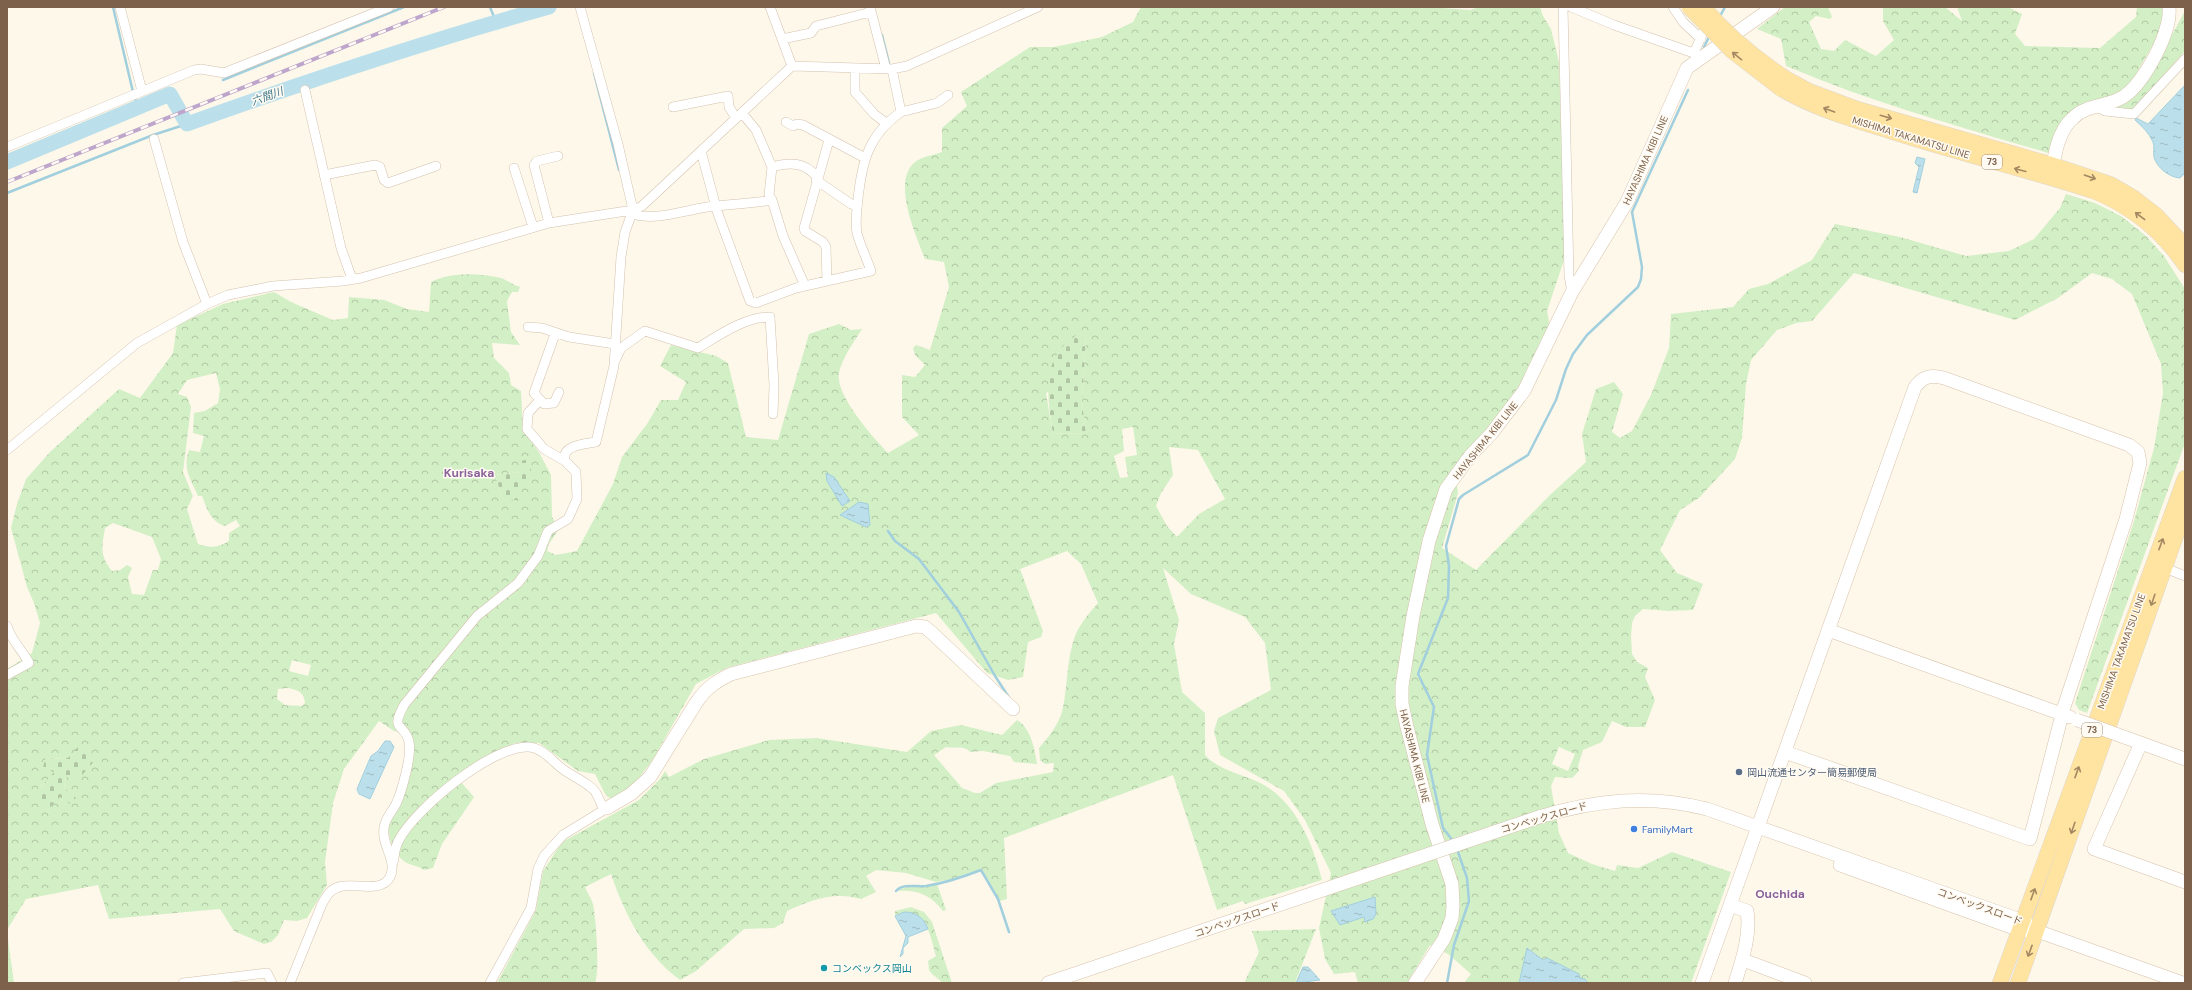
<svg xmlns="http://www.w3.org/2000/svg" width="2192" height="990" font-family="'DM Sans','Noto Sans JP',sans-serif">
	<defs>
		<pattern id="forest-crowns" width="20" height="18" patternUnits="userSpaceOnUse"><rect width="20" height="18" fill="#d3efc6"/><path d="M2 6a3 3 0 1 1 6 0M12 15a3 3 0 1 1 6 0" fill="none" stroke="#b0c5a3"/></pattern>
		<pattern id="cemetery-stones" width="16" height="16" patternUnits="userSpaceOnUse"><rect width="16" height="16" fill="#d3efc6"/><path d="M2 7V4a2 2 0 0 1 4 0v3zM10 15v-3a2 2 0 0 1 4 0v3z" fill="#b0c5a3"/></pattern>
		<pattern id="water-ripples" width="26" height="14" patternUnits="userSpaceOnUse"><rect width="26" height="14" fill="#bce0eb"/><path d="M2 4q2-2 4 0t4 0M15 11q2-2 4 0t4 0" fill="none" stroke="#9eb9c0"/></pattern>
	</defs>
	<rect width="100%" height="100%" fill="#fef8ea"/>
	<path fill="url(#forest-crowns)" fill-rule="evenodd" d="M1141 7H1428L1470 10 1479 7H1540L1543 16 1551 29 1559 62 1565 257 1547 311 1550 327 1518 391 1455 469 1458 493 1442 548 1476 570 1550 495 1586 462 1582 434 1596 389 1614 382 1623 394 1612 432 1620 438 1632 431 1651 395 1669 348 1671 314 1733 307 1749 289 1768 284 1812 260 1835 224 1900 237 1966 256 2009 251 2034 239 2060 208 2066 194 2095 203 2121 216 2146 236 2164 256 2185 289V443L2087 713 2079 710 2075 703 2134 521 2154 448 2163 393 2161 364 2132 294 2112 279 2092 273 2058 298 2015 320 1854 273 1812 321 1796 323 1777 330 1751 360 1746 384 1742 438 1735 459 1699 498 1680 510 1660 550 1677 573 1703 584 1693 610 1669 611 1643 609 1635 616 1632 623 1631 636 1632 654 1637 662 1648 668 1645 677 1655 700 1645 727H1626L1612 721 1602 742 1583 750 1578 766 1579 771 1572 778 1555 777 1551 786 1559 833 1568 853 1592 864 1615 871 1617 865 1638 868 1672 852 1731 872 1691 983H1588L1585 979H1580L1578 974 1547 958 1543 960 1528 948 1519 983H1464L1471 974 1448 954 1430 945 1407 983H1358L1355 972 1334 974 1325 959 1319 928 1331 873 1305 820 1284 791 1220 755 1214 731 1218 718 1271 690 1265 643 1245 617 1191 594 1163 568 1179 620 1174 644 1182 692 1205 713V755C1220 772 1245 774 1264 785 1297 804 1313 845 1322 880L1245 904 1243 901 1217 910 1173 775 1004 838 1007 899 1000 901 982 869 959 878 936 882 906 873 876 870 866 876 876 892 861 899C833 891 811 900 787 911L783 923 774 928 744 929 696 971 680 980C644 953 625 915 611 874L585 887C587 892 591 898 593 904 596 918 600 971 595 983H497L536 910 543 871 562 842 639 800 660 779 665 771 669 777 704 759 769 740 817 738 907 752 931 731 961 725 1002 735 1017 720C1031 728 1035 750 1037 764L1014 762 1010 756 983 751 970 752C964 745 955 749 946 747L934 755 962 788 975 793H980L996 783 1053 772 1054 763 1045 764 1040 760 1039 748C1048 738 1058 725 1062 712 1068 687 1066 661 1075 636 1080 624 1089 613 1098 603L1081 564 1067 551 1020 569 1043 631 1041 637 1028 642 1023 677 1008 680 987 673 936 613 726 668 696 684 652 761 639 778 626 791 611 799 605 794 595 774 578 771 539 743H515L491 754 445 784 449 790 460 781 474 797 442 844 433 868 424 870C417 865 413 866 407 863 394 856 385 833 390 820 393 813 400 808 401 801 405 779 407 756 410 734L394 731 379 721 344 769 333 803 325 862 327 885 307 918 297 921 284 920 278 935 271 942 264 944 234 931 220 909 109 919 98 885 26 899 7 930V669L32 653 40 623 34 603 27 587 11 528 17 504 26 479 50 452 119 389 140 398 173 353 177 325 223 304 274 292 291 302 333 320 348 318 349 297 384 300 407 309 429 312 431 282C451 272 479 273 501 278 507 280 513 285 520 287L518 292H512L507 301 511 332 520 345 492 343 494 358 509 373 511 385 521 391 523 429 540 454 551 475 552 517 559 529 549 544 547 551 556 555 577 551 613 484 622 457 647 424 661 400H678L686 382 660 366 671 345 716 356 728 363 746 437 778 440 809 334 839 324 851 330 862 329C854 342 842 358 839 373 835 395 873 437 888 453L919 435 902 417V375L915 377 925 365 915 355 913 348 916 345 930 350 949 287 944 262 925 259C916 235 889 177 918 160 925 156 934 155 942 152V128L967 106 961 92 1030 47H1054L1102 37 1133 22ZM1086 338 1082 402 1086 434 1053 433 1046 394ZM216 373 220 389 218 403 205 411 194 413 193 433 204 436 200 452 189 450C182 468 191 480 198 496H202C207 509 211 522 225 526L236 520 240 526 229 533V541C218 548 211 548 198 544L187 509 193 496 183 472 191 407 187 397 178 394 187 380ZM1133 427 1137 455 1125 457 1128 477 1120 478 1114 456 1124 451 1122 429ZM1169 447 1198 450 1225 499 1199 514 1177 537 1167 526 1156 506 1161 493 1173 475ZM520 472 503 500 495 475ZM113 523 152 537 161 559 158 570H153L144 595 132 594 128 577 132 568 127 565 120 570 112 571C99 555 102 547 105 528ZM292 660 311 665 308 676 289 671ZM288 688C298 690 304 692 305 703L302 706 285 705 277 699 278 689ZM1559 747 1575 754 1568 771 1552 764ZM68 758V775L64 781 65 789 46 811 41 786 46 783 55 772 45 759Z
		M1785 7H1828L1832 17 1830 19 1816 16 1809 22 1821 49 1834 51 1845 40 1876 56 1894 40 1883 21V7H1945L1962 21 1957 7H2008L2022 14 2015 34 2025 46 2100 48 2136 17 2137 7H2164L2162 29 2132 81 2123 90 2111 96 2078 106 2065 118 2052 151 2048 153C1960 127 1871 102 1786 66L1781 39 1757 29Z
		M2185 11V51L2134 110 2110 108 2162 53Z
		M937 884 946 910 943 911C931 895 917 889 897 891 903 886 927 886 937 884Z
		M911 907 924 912 932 922 952 983 942 982 932 974 929 970 928 961 936 956C933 947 928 918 917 916 911 914 904 914 898 914L895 916V911Z
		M1316 929 1295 983H1244L1259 952 1252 931Z
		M7 932 14 983H7Z"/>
	<path fill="url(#cemetery-stones)" d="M1077 335 1086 337 1082 402 1086 434 1053 433C1047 397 1040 357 1077 335Z
		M526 460 531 470 517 500H503L495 475 520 472 519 461Z
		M78 747 96 759 82 775H68L64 781 65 789 76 798 70 804 60 797 46 811 34 797C40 787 47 781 54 772L43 768 45 759 68 758Z"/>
	<path fill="url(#water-ripples)" stroke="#a1cfde" d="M2185 85V173L2180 178C2169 177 2157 168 2154 157 2153 152 2155 147 2153 142 2149 133 2142 126 2135 120L2136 118 2148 124Z
		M1917 157 1925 159 1917 193 1913 192 1919 167 1915 163Z
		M826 473 834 477 850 501 842 506 827 481Z
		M859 502 868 504 870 525 866 527 840 515Z
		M385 741H390L394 747 370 799 359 794 357 789 371 756 378 751Z
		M1375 897 1376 914 1373 919 1365 922 1364 917 1340 925 1331 911Z
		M904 912C916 912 924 918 928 929L908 937V943L903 948V954L900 957 906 936 895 916Z
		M1527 948 1543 960 1547 958 1579 974 1580 978 1585 979 1588 983H1519Z
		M1303 967H1308L1320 980 1296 983Z"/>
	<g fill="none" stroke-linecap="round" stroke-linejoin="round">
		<path stroke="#a1cfde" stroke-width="2.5" d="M113 7 133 92
			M490 7 496 22
			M1719 18 1725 7
			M882 35 889 63
			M1704 47 1710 35
			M594 73 619 170
			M223 80 404 7
			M135 97 137 108
			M7 155 9 162
			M7 193 153 135 187 124
			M888 531 895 541 919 559 959 612 995 676 1010 699
			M1453 841 1443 828 1427 755 1434 707 1418 674 1448 598 1449 566 1446 546 1459 499 1463 495 1528 455 1556 400 1566 369 1573 354 1587 335 1638 287 1641 279 1642 267 1632 212 1688 90
			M896 891C903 883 916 887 926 886 946 883 963 877 981 870L998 899 1009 932
			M1447 983 1454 945 1469 901 1467 878 1457 849"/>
		<path stroke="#bce0eb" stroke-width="15" d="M7 162 170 94 187 124C307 81 427 41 549 7"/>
		<defs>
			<path id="street" d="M120 7 142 91
				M770 7 792 66
				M870 7 886 69
				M1563 7 1569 276 1572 292
				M1571 7 1614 25 1702 56
				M1673 7 1683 22 1701 39
				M782 39 811 33 816 26 871 12
				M1694 53 1708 21
				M855 68V92L874 114 886 123
				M305 90 341 248 352 279
				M2094 105 2105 111 2134 114 2185 59
				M673 107 728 96 729 107 736 118
				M901 112 937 103 948 95
				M742 113 756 130 772 167
				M786 122 793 126 797 124 803 125 865 158
				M154 139 183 242 207 304
				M7 147 194 70 201 69 224 73 389 7
				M701 151 717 211 750 301 756 303 796 288 871 271C867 259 860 245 857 233 855 223 857 209 858 199 862 161 869 134 901 112L892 69
				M514 168 533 227
				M324 175 375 165 380 167 384 180 388 183 436 166
				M816 180 851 204 857 206
				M772 200 769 195 772 167C790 162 805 162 817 177
				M631 214C657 221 681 211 707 207 729 204 750 204 772 200L783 236 805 286
				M549 223 534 165 537 161 558 156
				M827 281 826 247 823 242 805 231 804 228 829 140
				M528 327 542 328 569 337 615 344
				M555 334 534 393 544 404 554 403 559 392
				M616 359 621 348 645 331 698 348C719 335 745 317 770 317L774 385 773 414
				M540 400 528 413 527 429 544 449 565 461
				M7 450 137 343 207 304 228 295 273 286 343 281 361 278 549 223 633 210 642 206 792 66 892 69 907 66 1038 7
				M2160 566 2185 576
				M7 626C11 640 22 650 29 663L7 675
				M393 863C395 855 394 848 399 840 415 809 492 745 529 747 543 748 554 763 564 770 572 776 592 785 596 793 599 798 601 804 604 810
				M183 983 267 973 272 983
				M290 983 322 904C326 897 330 889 339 887 354 882 381 894 390 877 398 861 381 845 384 828 385 818 392 812 396 804 402 791 412 755 409 742 405 722 389 733 404 705L477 616 518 583 538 556 548 531 568 519 577 499 576 472 565 461C561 445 585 444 596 442L614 366 621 257 625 232 633 210 618 144 580 7
				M490 983 531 908 538 869 544 856 563 835 607 808"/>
			<path id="secondary" d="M2052 174C2054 155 2058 131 2073 118 2087 104 2107 107 2123 97 2144 84 2172 31 2169 7
				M1828 630 2070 717
				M2124 737 2185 759
				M2141 743 2094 849 2185 882
				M607 808 631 794 650 777 696 703C706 688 715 682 731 674L916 626 925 627 932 633 1013 709
				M1539 817C1595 800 1649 794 1707 809L2023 921 2037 931 2183 983
				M1840 865 2019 930 2029 931
				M1730 905 1747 911C1751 934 1742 961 1735 983
				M1743 960 1805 983
				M1048 983 1373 873
				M1415 983 1444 939 1452 918 1453 906 1452 884 1432 824 1407 727 1402 704V686L1413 616 1429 541 1446 489 1470 456 1491 434 1524 391 1572 292 1627 202 1687 68 1773 7
				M1702 983 1730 905 1915 387C1923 376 1931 375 1944 378L2129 445 2138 452 2140 463 2126 519 2064 707 2030 839 1785 752"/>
			<path id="primary" d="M1785 78 1809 91 1857 109 2053 165 2110 184 2134 198 2156 215 2185 246
				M1780 88C1811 107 1848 118 1884 129 1954 152 2026 169 2096 192 2134 208 2162 231 2185 265
				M2000 983 2185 478
				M2018 983 2185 510"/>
		</defs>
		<use href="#street" stroke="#d3c1ae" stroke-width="10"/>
		<use href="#secondary" stroke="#d7c2ab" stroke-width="14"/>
		<use href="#primary" stroke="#ddd6d0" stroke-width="16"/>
		<use href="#street" stroke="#fff" stroke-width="9"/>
		<use href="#secondary" stroke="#fff" stroke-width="13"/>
		<use href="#primary" stroke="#ffe4a1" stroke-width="15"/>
		<defs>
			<path id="rail" d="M7 182 444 7"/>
		</defs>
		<use href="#rail" stroke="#bda5cb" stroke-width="4"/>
		<use href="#rail" stroke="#fffbf3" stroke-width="2.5" stroke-dasharray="8" stroke-linecap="butt"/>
		<defs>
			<path id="secondary-bridge" d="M2077 720 2124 737
				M1373 873 1539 817"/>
			<path id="primary-bridge" d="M1689 7 1732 51 1780 88
				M1703 7C1727 35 1755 58 1785 78"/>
		</defs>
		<use href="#secondary-bridge" stroke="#d7c2ab" stroke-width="14" stroke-linecap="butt"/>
		<use href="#primary-bridge" stroke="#ddd6d0" stroke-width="16" stroke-linecap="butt"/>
		<use href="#secondary-bridge" stroke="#fff" stroke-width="13"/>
		<use href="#primary-bridge" stroke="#ffe4a1" stroke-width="15"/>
	</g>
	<defs><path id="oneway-shaft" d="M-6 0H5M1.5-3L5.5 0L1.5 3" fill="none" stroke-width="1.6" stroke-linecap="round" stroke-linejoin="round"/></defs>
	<g stroke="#a48864">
		<use href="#oneway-shaft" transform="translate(1737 56) rotate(-141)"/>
		<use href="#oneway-shaft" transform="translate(1829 110) rotate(-160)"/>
		<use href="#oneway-shaft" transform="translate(1886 117) rotate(16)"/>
		<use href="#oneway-shaft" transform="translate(2020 170) rotate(-165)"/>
		<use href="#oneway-shaft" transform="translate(2090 177) rotate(19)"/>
		<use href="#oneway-shaft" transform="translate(2140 216) rotate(-143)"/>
		<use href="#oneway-shaft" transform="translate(2161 544) rotate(-70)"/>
		<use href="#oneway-shaft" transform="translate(2153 600) rotate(109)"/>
		<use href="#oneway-shaft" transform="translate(2077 772) rotate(-70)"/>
		<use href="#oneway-shaft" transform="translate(2073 828) rotate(109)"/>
		<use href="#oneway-shaft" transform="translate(2033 894) rotate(-70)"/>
		<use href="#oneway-shaft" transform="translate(2030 951) rotate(110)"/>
	</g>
	<circle fill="#5c6f8a" stroke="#fffbf3" stroke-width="1.5" cx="1739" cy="772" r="4"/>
	<circle fill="#3f7fe0" stroke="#fffbf3" stroke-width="1.5" cx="1634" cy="829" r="4"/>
	<circle fill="#0f9aa8" stroke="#fffbf3" stroke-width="1.5" cx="824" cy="968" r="4"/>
	<g text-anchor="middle" stroke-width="3" stroke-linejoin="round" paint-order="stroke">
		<g fill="#fffbf3" stroke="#a48f7d" stroke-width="1">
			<rect x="1982" y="155" width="20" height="14" rx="3"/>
			<rect x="2082" y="723" width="20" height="14" rx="3"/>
		</g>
		<g font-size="9" font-weight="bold" fill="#7d614a">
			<text x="1992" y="165">73</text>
			<text x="2092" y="733">73</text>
		</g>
		<g font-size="10" fill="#7d614a" stroke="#fffbf3">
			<text transform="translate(1911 137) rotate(17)" y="4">MISHIMA TAKAMATSU LINE</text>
			<text transform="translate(1645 160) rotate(-66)" y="4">HAYASHIMA KIBI LINE</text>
			<text transform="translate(1485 440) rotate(-51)" y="4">HAYASHIMA KIBI LINE</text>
			<text transform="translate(2121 651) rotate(-70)" y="4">MISHIMA TAKAMATSU LINE</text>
			<text transform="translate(1415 756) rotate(76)" y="4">HAYASHIMA KIBI LINE</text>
			<text transform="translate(1544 817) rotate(-16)" y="4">コンベックスロード</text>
			<text transform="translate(1980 906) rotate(20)" y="4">コンベックスロード</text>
			<text transform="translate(1237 919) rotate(-19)" y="4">コンベックスロード</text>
		</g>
		<g font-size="10" fill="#4e5e75" stroke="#fffbf3" text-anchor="start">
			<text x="1747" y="776">岡山流通センター簡易郵便局</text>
		</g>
		<g font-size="10" fill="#366cbe" stroke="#fffbf3" text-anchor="start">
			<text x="1642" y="833">FamilyMart</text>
		</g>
		<g font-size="10" fill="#0d838f" stroke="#fffbf3" text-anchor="start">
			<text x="832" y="972">コンベックス岡山</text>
		</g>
		<g font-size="11" font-style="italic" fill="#3e778b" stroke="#fffbf3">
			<text transform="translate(267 96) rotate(-20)" y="4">六間川</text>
		</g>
		<g font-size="12" font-weight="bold" fill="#8b6299" stroke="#fffbf3">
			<text x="469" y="477">Kurisaka</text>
			<text x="1780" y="898">Ouchida</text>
		</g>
	</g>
	<rect width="2192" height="990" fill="none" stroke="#7d614a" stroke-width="16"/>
</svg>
